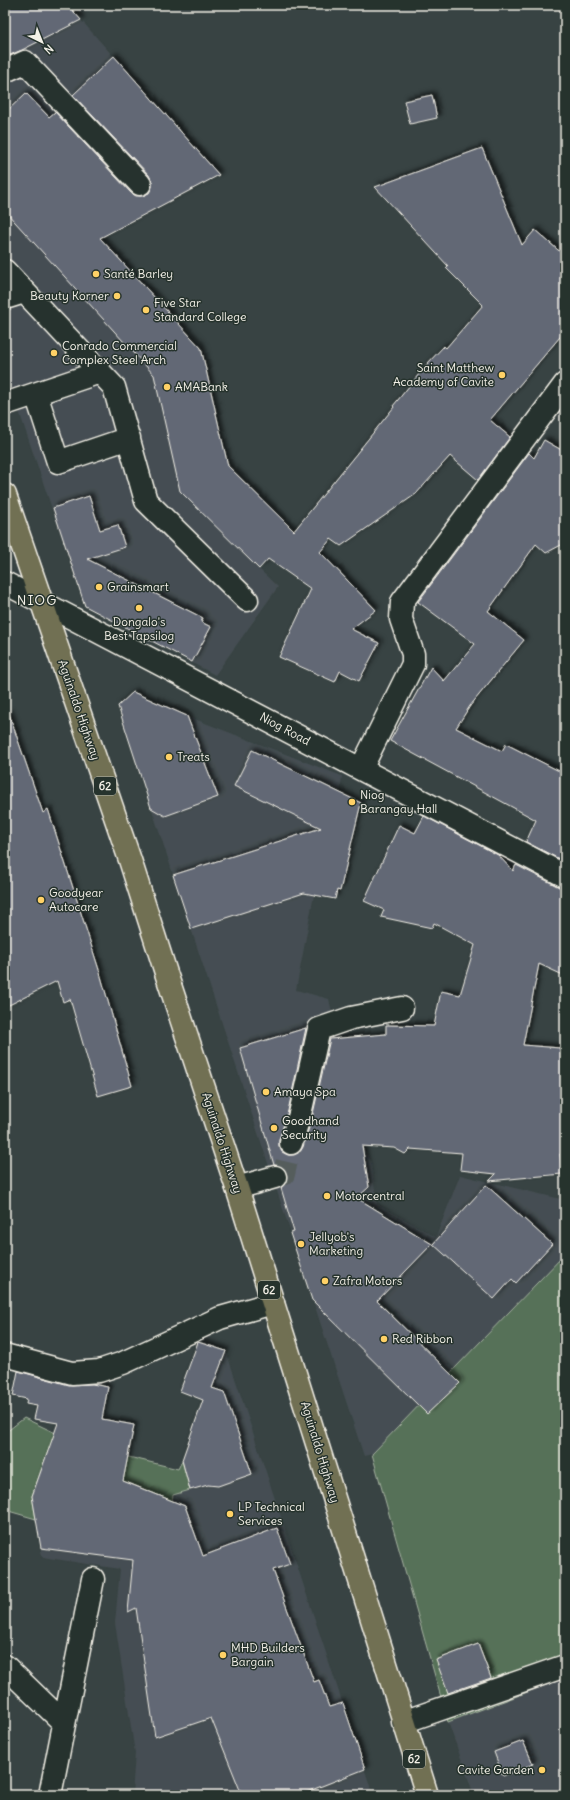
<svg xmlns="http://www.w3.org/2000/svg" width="570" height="1800" font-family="Delius,sans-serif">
	<defs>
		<filter id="shadow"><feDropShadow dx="3.5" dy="-3.5" stdDeviation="2" flood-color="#0009"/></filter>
	</defs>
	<rect width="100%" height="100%" fill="#384343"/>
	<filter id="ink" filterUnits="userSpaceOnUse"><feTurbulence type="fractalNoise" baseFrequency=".025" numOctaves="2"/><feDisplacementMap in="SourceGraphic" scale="8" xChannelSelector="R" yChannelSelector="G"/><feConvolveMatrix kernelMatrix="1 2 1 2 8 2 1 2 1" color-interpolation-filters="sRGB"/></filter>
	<g filter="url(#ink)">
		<path fill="#454e52" d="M81 20 219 175 101 238 201 348 228 466 295 532 259 569 278 587 215 675 85 606 5 370V59Z
			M133 692 187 716 342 776 337 825 347 835 335 899 314 895 296 990 329 999 361 1142 371 1163 377 1204 436 1237 460 1175 565 1200V1254L372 1454 364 1456 118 706Z
			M198 1341 226 1351 373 1795H132L135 1753 115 1623 120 1569 42 1557 32 1496 48 1451 125 1490 127 1482 172 1501 173 1495 190 1490 182 1461 203 1400 180 1391Z
			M565 1678V1795H474L448 1722Z"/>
		<path fill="#567158" stroke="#a5b1a0" d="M565 1254V1678L448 1722 372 1454Z
			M24 1418 66 1438 100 1450 178 1469 182 1461 190 1490 173 1495 172 1501 127 1482 125 1490 48 1451 32 1496 36 1519 5 1510V1433Z"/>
		<path fill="#626875" stroke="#f4f1e8" filter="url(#shadow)" d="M5 5H68L81 20 22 50 5 57Z
			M114 56 219 175 100 238 201 348 228 466 294 531 394 407 393 406 428 363 444 346 446 348 483 305 446 268 448 266 375 187 482 148 522 245 535 230 565 256V331L490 420 510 437 478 480 450 456 416 494 341 546 331 539 320 552 376 610 351 629 379 643 359 681 340 671 335 682 279 657 311 589 268 559 259 569 180 491 154 375 5 211V113L26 93 49 117 55 112 131 193 136 196H142L149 193 152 187V182L149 175 73 95Z
			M432 95 437 118 410 124 404 101Z
			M544 440 565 452V543L546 553 536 544 488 611 524 640 470 706 456 728 502 751 506 744 565 774V862L526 842 536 820 390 741 431 667 444 681 475 644 418 602 529 453 534 458Z
			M89 496 100 530 118 525 125 547 87 559 203 618 201 622 211 627 192 662 85 606 53 508Z
			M133 692 187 716 218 797 165 816 151 808 118 706Z
			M9 714 43 813 48 809 100 973 132 1086 98 1096 70 999 63 1002 57 981 5 1007V715Z
			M252 750 361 803 340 891 337 890 335 899 304 893 191 929 173 875 321 828 234 786Z
			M424 816 498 855 513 871 516 865 559 887 565 888V976L539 964 523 1045 560 1048V1049L565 1050V1154H560L562 1174 489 1181 496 1174 460 1170 462 1153 410 1149 405 1154 394 1148 362 1146 369 1187 357 1198 432 1244 377 1301 460 1383 427 1414 312 1300 290 1233 294 1232 281 1188 287 1180V1174L283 1168 274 1165 240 1048 306 1028 288 1111 279 1140V1146L282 1152 288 1155H294L300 1152 303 1147 312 1118 330 1039 386 1034V1025L434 1026 441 991 460 995 475 945 434 923 432 928 381 917 384 910 364 901 399 825 415 833Z
			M486 1185 552 1244 516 1283 512 1279 494 1299 433 1244Z
			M198 1342 226 1351 212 1388 224 1392 252 1474 218 1486 208 1485 190 1490 182 1460 203 1400 180 1391Z
			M18 1371 69 1385 92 1384 108 1387 102 1419 134 1425 123 1481 185 1506 203 1556 277 1528 290 1564 273 1570 314 1682 319 1680 329 1707 343 1703 365 1769 299 1795H242L211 1718 155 1737 136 1608 128 1612 133 1560 41 1548 32 1496 58 1423 34 1419 37 1406 26 1404 27 1399 13 1396Z
			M478 1644 491 1678 448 1693 436 1660Z
			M523 1741 533 1764 503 1776 494 1752Z"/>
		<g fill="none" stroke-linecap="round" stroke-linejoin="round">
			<path stroke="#545d5c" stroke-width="22" stroke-dasharray="22 11" stroke-linecap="butt" d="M275 1177 284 1174 291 1143"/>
			<defs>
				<path id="minor" d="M5 71 25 62 140 184
					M5 271 114 387 146 501 247 600
					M5 298 24 292
					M36 394 58 462 129 438
					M5 404 100 372
					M5 583 565 876
					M361 769 413 664V654L401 619 402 602 565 384
					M291 1143 300 1114 319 1029 351 1018 402 1008
					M237 1188 275 1177
					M5 1355 72 1373 99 1371 123 1363 220 1318 273 1303
					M5 1666 64 1723
					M403 1722 565 1666
					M50 1795 93 1579"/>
				<path id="highway" d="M5 495 130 860 167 976 237 1188 427 1795"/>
			</defs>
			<use href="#minor" stroke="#f4f1e8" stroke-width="25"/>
			<use href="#highway" stroke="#f4f1e8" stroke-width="25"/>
			<use href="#minor" stroke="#26332d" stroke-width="22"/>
			<use href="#highway" stroke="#716f52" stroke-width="22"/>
		</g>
	</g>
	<g fill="#ffd166" stroke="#26332d" stroke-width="1.5">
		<circle cx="96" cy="274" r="4"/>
		<circle cx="117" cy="296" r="4"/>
		<circle cx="146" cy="310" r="4"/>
		<circle cx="54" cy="353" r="4"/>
		<circle cx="502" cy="375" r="4"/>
		<circle cx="167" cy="387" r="4"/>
		<circle cx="99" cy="587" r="4"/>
		<circle cx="139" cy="608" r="4"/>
		<circle cx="169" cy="757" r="4"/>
		<circle cx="352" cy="802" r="4"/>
		<circle cx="41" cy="900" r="4"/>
		<circle cx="266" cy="1092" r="4"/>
		<circle cx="274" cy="1128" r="4"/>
		<circle cx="327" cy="1196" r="4"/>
		<circle cx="301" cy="1244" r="4"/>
		<circle cx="325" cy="1281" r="4"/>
		<circle cx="384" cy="1339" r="4"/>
		<circle cx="230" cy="1514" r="4"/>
		<circle cx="223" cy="1655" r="4"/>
		<circle cx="542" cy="1770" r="4"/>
	</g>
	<g text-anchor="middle" stroke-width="3" stroke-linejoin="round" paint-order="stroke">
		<g fill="#26332d" stroke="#b6b8b0" stroke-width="1">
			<rect x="94" y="777" width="22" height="18" rx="3"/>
			<rect x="258" y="1281" width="22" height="18" rx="3"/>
			<rect x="403" y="1750" width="22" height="18" rx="3"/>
		</g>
		<g font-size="11" font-weight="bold" fill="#f4f1e8">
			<text x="105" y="790">62</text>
			<text x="269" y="1294">62</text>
			<text x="414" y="1763">62</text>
		</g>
		<g font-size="12" fill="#f4f1e8" stroke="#26332d" text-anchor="start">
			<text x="104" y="278">Santé Barley</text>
			<text x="109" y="300" text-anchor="end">Beauty Korner</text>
			<text x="154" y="307">Five Star<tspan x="154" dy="14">Standard College</tspan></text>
			<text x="62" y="350">Conrado Commercial<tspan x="62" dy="14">Complex Steel Arch</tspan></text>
			<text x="494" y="372" text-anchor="end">Saint Matthew<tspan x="494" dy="14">Academy of Cavite</tspan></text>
			<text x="175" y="391">AMABank</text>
			<text x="107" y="591">Grainsmart</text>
			<text x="139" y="626" text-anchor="middle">Dongalo's<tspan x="139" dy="14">Best Tapsilog</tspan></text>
			<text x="177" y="761">Treats</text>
			<text x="360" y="799">Niog<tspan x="360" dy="14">Barangay Hall</tspan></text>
			<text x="49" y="897">Goodyear<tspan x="49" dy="14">Autocare</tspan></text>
			<text x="274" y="1096">Amaya Spa</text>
			<text x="282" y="1125">Goodhand<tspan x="282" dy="14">Security</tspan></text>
			<text x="335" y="1200">Motorcentral</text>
			<text x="309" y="1241">Jellyob's<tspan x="309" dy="14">Marketing</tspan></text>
			<text x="333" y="1285">Zafra Motors</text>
			<text x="392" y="1343">Red Ribbon</text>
			<text x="238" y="1511">LP Technical<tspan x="238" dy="14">Services</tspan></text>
			<text x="231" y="1652">MHD Builders<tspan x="231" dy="14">Bargain</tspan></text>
			<text x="534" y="1774" text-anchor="end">Cavite Garden</text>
		</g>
		<g font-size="12" fill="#f4f1e8" stroke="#26332d">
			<text transform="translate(79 710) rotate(71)" y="4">Aguinaldo Highway</text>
			<text transform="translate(285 729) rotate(28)" y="4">Niog Road</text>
			<text transform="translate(222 1143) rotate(72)" y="4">Aguinaldo Highway</text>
			<text transform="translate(320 1452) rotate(73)" y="4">Aguinaldo Highway</text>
		</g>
		<g font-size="14" letter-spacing="1" fill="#f4f1e8" stroke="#26332d">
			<text x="37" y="605">NIOG</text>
		</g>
	</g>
	<rect width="570" height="1800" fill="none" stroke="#26332d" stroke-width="20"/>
	<rect x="10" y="10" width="550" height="1780" fill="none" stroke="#f4f1e8" stroke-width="1.5" filter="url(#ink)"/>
	<g transform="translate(42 42) rotate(137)" stroke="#26332d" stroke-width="3" paint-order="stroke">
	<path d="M0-3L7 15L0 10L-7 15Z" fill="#f4f1e8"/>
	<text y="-6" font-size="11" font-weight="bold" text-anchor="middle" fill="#f4f1e8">N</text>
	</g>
</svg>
